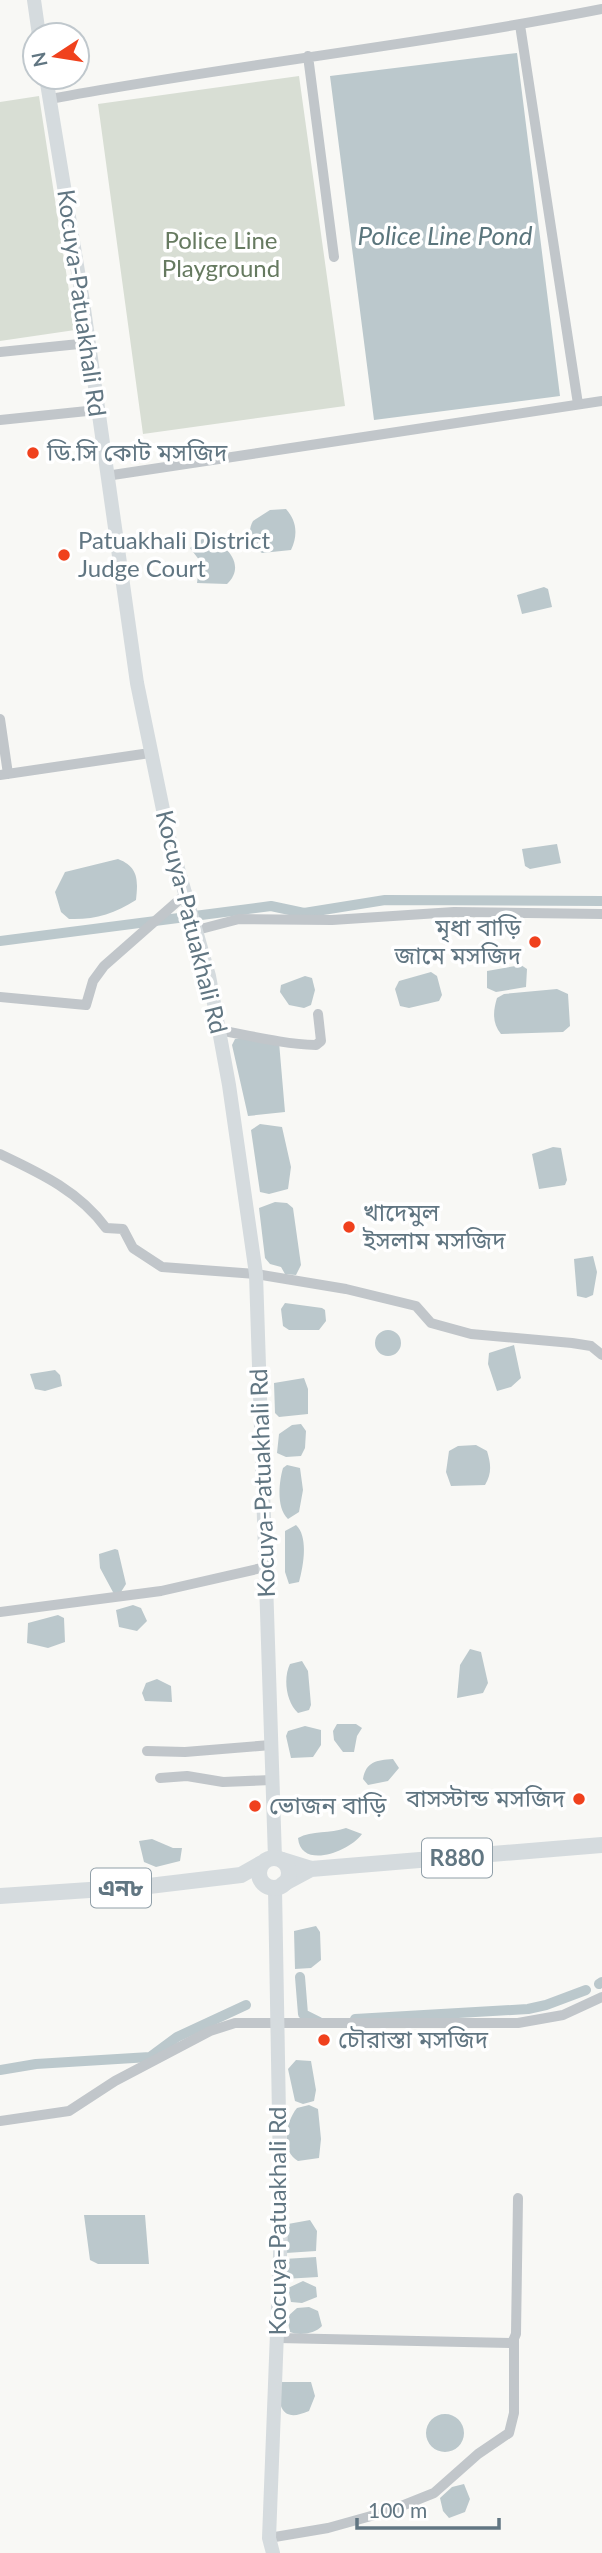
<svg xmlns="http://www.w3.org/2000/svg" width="602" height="2553" font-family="Lato,'Noto Sans Bengali',sans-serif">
	<rect width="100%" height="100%" fill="#f8f8f5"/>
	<path fill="#d8ded4" d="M299 76 345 406 143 434 98 104Z
		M39 96 75 330 0 341V102Z"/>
	<path fill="#bbc8cc" d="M517 53 560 396 374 420 330 76Z
		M286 509C297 521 298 535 291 550L262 553C252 546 246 533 253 521L270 510Z
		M202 539C224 539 248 565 227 584L197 583 200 561 190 548Z
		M544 587 548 589 552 607 522 614 517 595Z
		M557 844 561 863 530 869 525 866 522 849Z
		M118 859C139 867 138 881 136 900 114 914 94 920 69 919L61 912 55 892 65 872Z
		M521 965 527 969 526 987 496 992 487 988V971Z
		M431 972 437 976 442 995 439 1001 409 1008 400 1006 395 989 399 981Z
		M305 976 312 978 315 990 311 1005 304 1008 289 1005 280 992 281 985Z
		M557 989 568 994 570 1026 563 1032 501 1034C492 1023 493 1011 497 998L504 994Z
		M251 1037 279 1042 285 1112 248 1116 232 1045 235 1039Z
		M260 1124 282 1127 291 1167 288 1189 269 1194 260 1192 252 1137 251 1130Z
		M553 1147 561 1148 567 1180 565 1185 539 1189 532 1154Z
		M275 1202 287 1203 293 1208 301 1265 296 1275 285 1274 281 1267 270 1264 265 1258 259 1208Z
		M593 1256 597 1272 593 1295 586 1298 577 1296 574 1259Z
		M285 1303 322 1308 325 1310 326 1321 319 1330H289L283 1326 281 1309Z
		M375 1343a13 13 0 1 1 26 0a13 13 0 1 1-26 0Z
		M514 1345 521 1378 511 1387 497 1391 488 1364 489 1353Z
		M55 1370 60 1375 62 1386 45 1391 35 1389 30 1374Z
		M304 1378 308 1389V1414L279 1417 275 1413 274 1383Z
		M301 1424 306 1431 305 1448 301 1456 286 1457 277 1453 279 1434 292 1425Z
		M476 1445 487 1451C491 1464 492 1473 485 1485L451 1486 446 1472 449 1451 458 1446Z
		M287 1465 300 1468 303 1490 299 1512 288 1519C276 1508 279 1482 283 1468Z
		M296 1525C309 1537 303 1567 299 1582L289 1584 285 1572V1531Z
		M115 1549 118 1550 126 1584 121 1592 114 1594 100 1568 99 1554Z
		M133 1605 141 1608 147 1621 137 1631 119 1627 116 1610Z
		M58 1615 64 1618 65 1642 48 1648 27 1643 28 1623Z
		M470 1649 481 1652 488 1683 483 1693 457 1698 460 1665Z
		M302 1661 308 1671 311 1705 309 1710 298 1713C286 1702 283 1678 290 1664Z
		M157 1679 171 1686 172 1702 145 1701 142 1693 146 1683Z
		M337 1724H356L362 1728 357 1736 354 1752H343L334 1740 333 1731Z
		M305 1726 321 1730V1745L313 1757 291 1758 286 1736 288 1731Z
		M393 1759 399 1768 388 1781 368 1785 363 1779C366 1762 376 1760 393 1759Z
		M346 1828 362 1834C349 1852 301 1870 298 1838 312 1830 330 1834 346 1828Z
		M152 1839 173 1848H182L180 1861 156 1867 144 1862 139 1841Z
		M316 1926 320 1932 321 1960 311 1968 295 1969 294 1931Z
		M296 2060 311 2061 316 2090 314 2101 303 2104 295 2101 288 2069Z
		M309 2105 318 2109 321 2139 319 2158 298 2161C280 2151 286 2121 297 2108Z
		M84 2215H145L149 2264H98L90 2260Z
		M310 2220 317 2231 316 2251 286 2253 285 2228 288 2224Z
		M316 2257 318 2277 284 2279V2259Z
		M303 2281 316 2287 317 2297 302 2303 291 2302 288 2288Z
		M297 2308 309 2307 318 2311 322 2326C315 2334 299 2336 290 2332L287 2317Z
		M282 2382H311L315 2396 309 2411C284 2422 279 2410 278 2387Z
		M426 2433a19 19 0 1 1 38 0a19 19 0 1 1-38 0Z
		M464 2484 470 2499 465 2512 449 2518 443 2511 440 2498 452 2487Z"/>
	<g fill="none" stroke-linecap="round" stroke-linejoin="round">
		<path stroke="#bbc8cc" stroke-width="10" d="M0 941 271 906 304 913 385 900 602 901
			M300 1977 303 2014 319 2022
			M599 1984 602 1982
			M355 2019 528 2009 546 2005 586 1990
			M0 2070 36 2064 150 2057 177 2037 246 2005"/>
		<path stroke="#c1c6ca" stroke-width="10" d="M520 25 578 404
			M308 56 334 257
			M50 99C233 65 419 45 602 9
			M0 352 89 343
			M0 420 97 410
			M106 476 602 401
			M0 719 8 774
			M0 775 150 753
			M197 930 239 919 332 920 454 912 602 914
			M0 997 86 1005 93 981 104 966 187 893
			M219 1030C252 1036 283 1044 316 1045L321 1041 318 1014
			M0 1154C40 1173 79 1191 106 1228L123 1229 133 1248 162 1267 256 1274 346 1289 416 1306 431 1323 471 1334 572 1343 591 1346 602 1355
			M0 1612 161 1591 266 1567
			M147 1751 185 1752 271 1745
			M160 1778 187 1776 223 1782 271 1780
			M0 2121 69 2111 115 2081 210 2031 235 2023H518L563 2015 602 1997
			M278 2338 512 2343 516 2334 518 2198
			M269 2538 328 2528 389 2511 434 2493 478 2454 509 2433 514 2413V2340"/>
		<path stroke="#d5dbde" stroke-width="14" d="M34 0 39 35
			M46 77 83 302 137 683 168 834 209 976 229 1085 256 1274 275 1858
			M273 2553 269 2538 281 2230 275 1888"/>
		<path stroke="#d5dbde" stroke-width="16" d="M282 1860 311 1869 602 1845
			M283 1884 311 1869"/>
		<path stroke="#d5dbde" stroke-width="16" d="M259 1873a15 15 0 1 1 30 0a15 15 0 1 1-30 0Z
			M0 1896 149 1886 241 1875 262 1863"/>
	</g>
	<g fill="#f0411d" stroke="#fff" stroke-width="2.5">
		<circle cx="33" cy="453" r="7"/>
		<circle cx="64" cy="555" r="7"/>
		<circle cx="535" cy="942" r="7"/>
		<circle cx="349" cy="1227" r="7"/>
		<circle cx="579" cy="1799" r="7"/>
		<circle cx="255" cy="1806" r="7"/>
		<circle cx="324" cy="2040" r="7"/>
	</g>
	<g text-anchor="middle" stroke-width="7" stroke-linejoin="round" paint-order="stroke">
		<g fill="#fff" stroke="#909fa8" stroke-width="2">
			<rect x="422" y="1838.5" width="70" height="39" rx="5"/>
			<rect x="91" y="1868.5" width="60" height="39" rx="5"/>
		</g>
		<g font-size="23" font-weight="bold" fill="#617682">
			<text x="457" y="1866">R880</text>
			<text x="121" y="1896">এন৮</text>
		</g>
		<g font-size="24" fill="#667a60" stroke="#fff">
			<text x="221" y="249">Police Line<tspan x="221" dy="28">Playground</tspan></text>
		</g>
		<g font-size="24" fill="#617682" stroke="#fff">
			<text transform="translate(81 303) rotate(82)" y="8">Kocuya-Patuakhali Rd</text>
			<text transform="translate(191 922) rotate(76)" y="8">Kocuya-Patuakhali Rd</text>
			<text transform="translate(263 1483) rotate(-92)" y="8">Kocuya-Patuakhali Rd</text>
			<text transform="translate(278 2221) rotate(-90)" y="8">Kocuya-Patuakhali Rd</text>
		</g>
		<g font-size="24" fill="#617682" stroke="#fff" text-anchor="start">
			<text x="47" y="461">ডি.সি কোট মসজিদ</text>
			<text x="78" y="549">Patuakhali District<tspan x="78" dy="28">Judge Court</tspan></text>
			<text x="521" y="936" text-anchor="end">মৃধা বাড়ি<tspan x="521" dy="28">জামে মসজিদ</tspan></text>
			<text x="363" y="1221">খাদেমুল<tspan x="363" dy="28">ইসলাম মসজিদ</tspan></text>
			<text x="565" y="1807" text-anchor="end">বাসস্টান্ড মসজিদ</text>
			<text x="269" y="1814">ভোজন বাড়ি</text>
			<text x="338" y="2048">চৌরাস্তা মসজিদ</text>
		</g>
		<g font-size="26" font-style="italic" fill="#5b767d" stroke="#fff">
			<text x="445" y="245">Police Line Pond</text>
		</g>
	</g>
	<g transform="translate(56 56) rotate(258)"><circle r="33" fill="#ffffff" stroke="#c0c8cd" stroke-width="2"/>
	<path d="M0-5L12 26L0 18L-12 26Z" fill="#f0411d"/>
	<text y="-10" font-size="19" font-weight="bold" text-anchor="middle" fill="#617682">N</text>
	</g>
	<path d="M357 2518v10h142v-10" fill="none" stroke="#617682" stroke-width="3.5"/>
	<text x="368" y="2518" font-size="21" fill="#617682" stroke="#ffffff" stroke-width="5" paint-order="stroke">100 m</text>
</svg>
